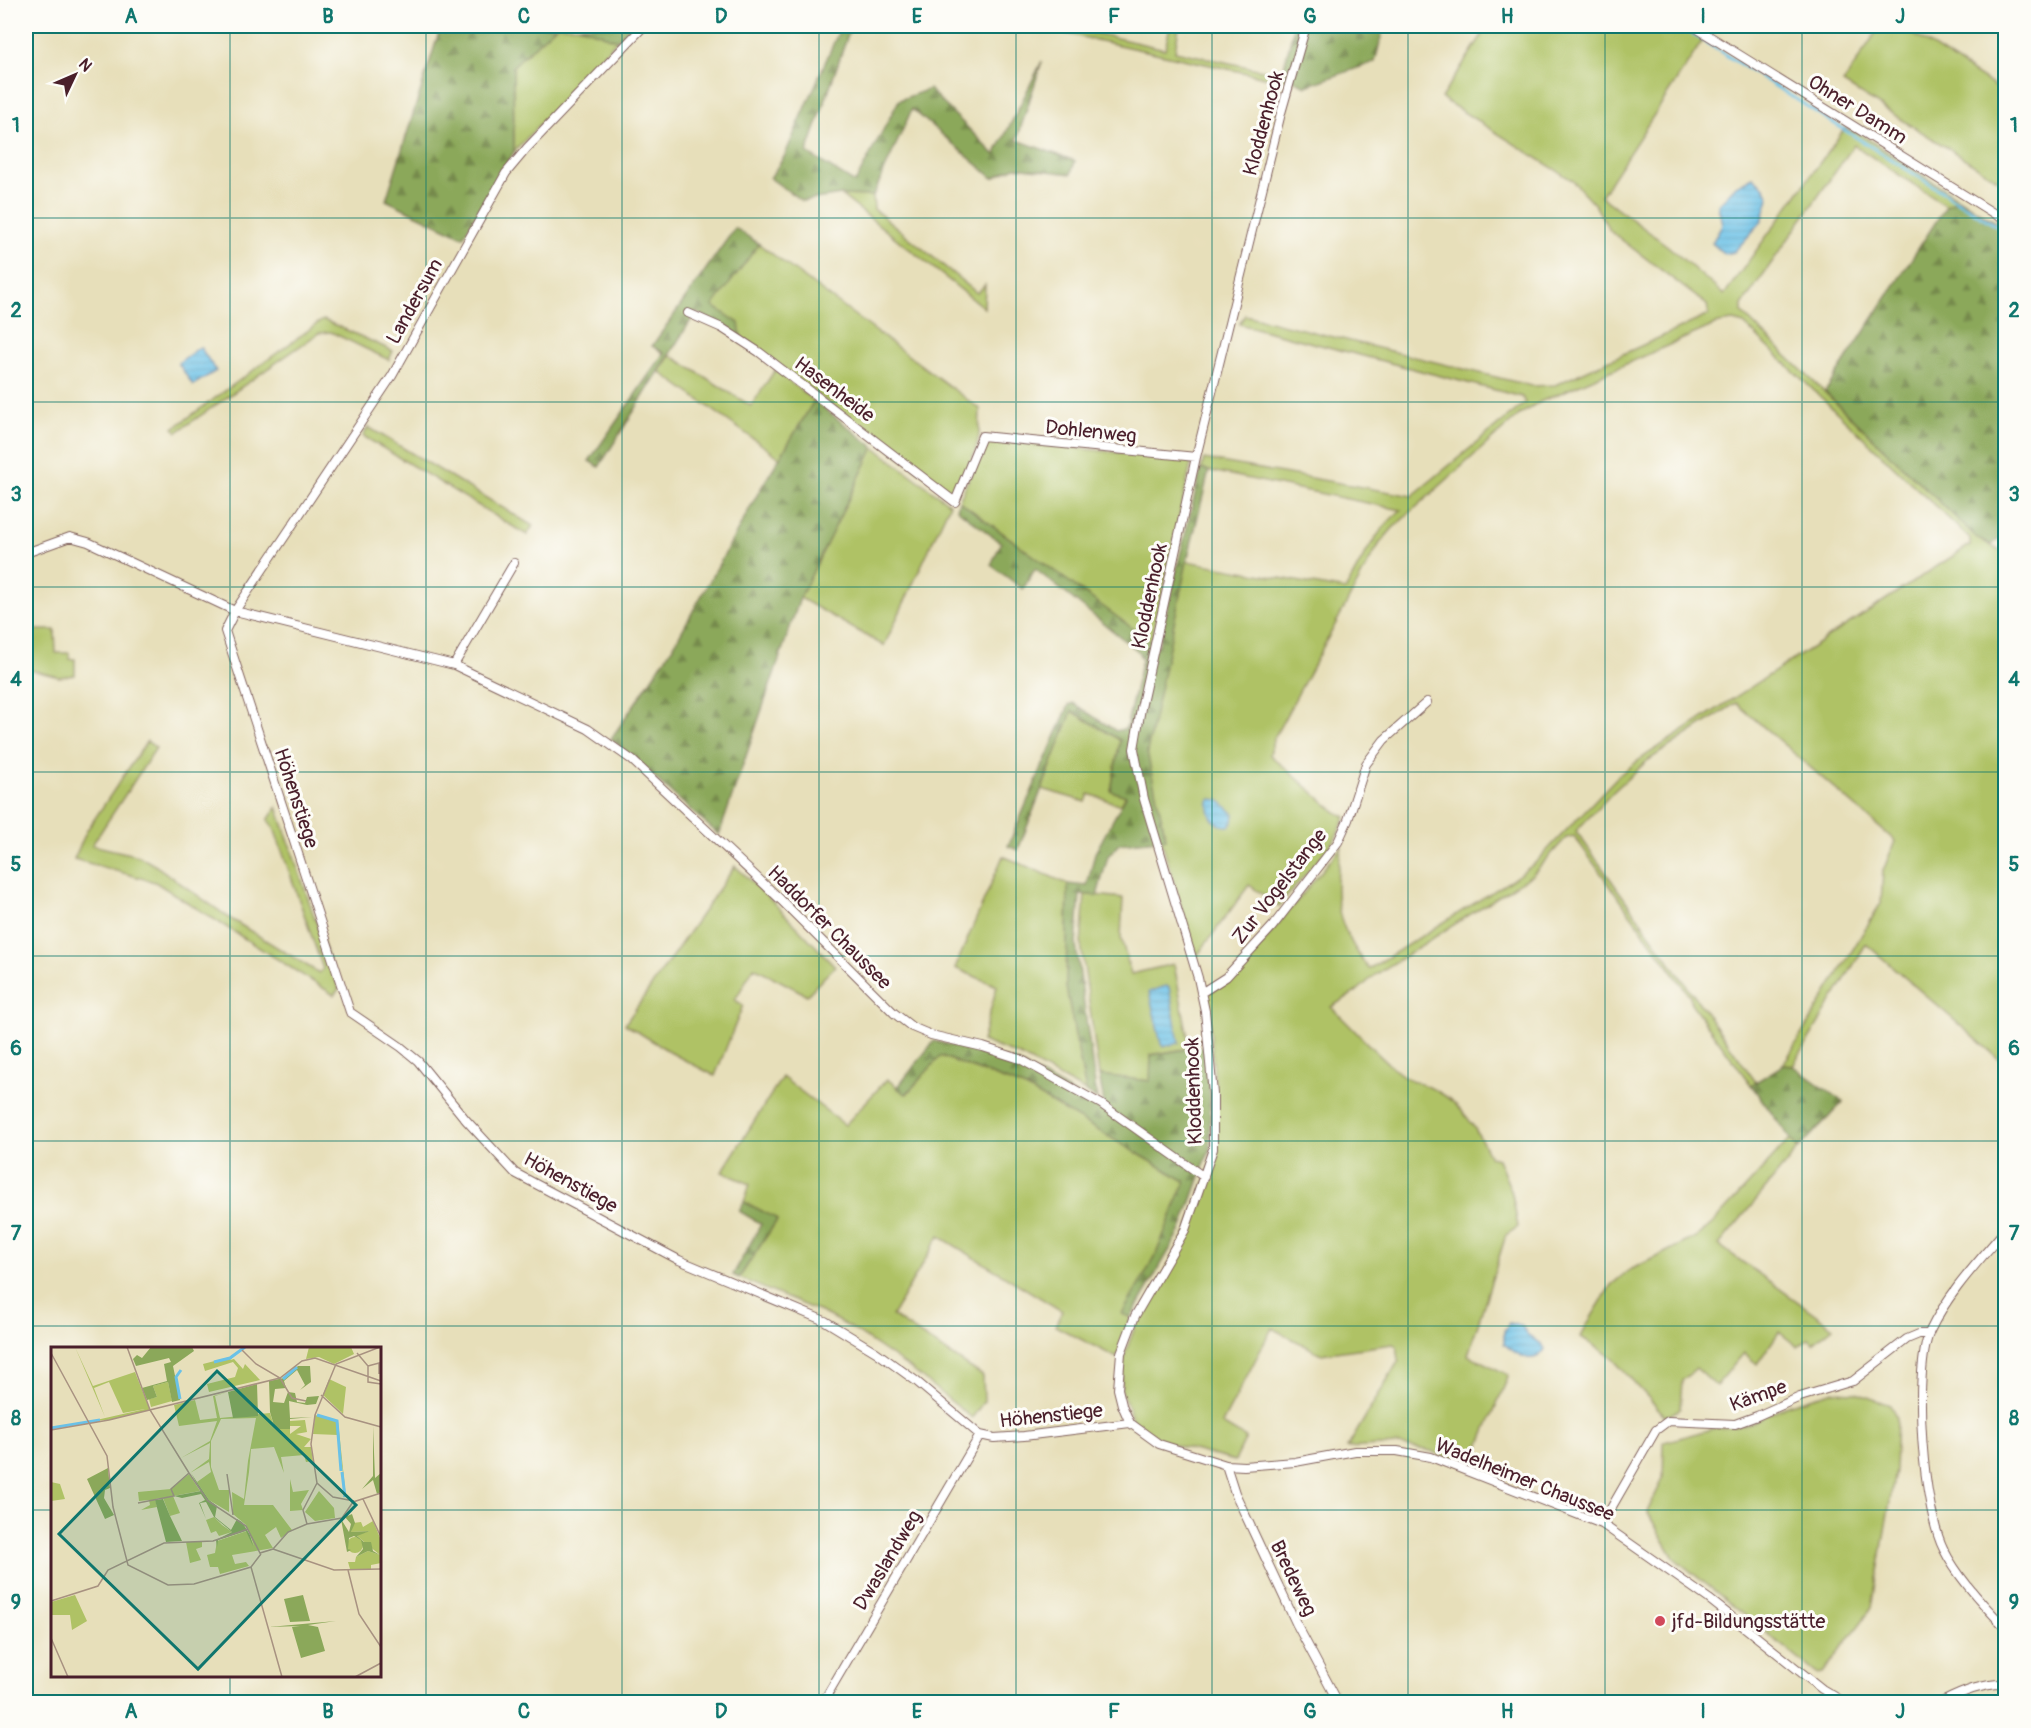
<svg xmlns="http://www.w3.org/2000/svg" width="2031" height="1728" font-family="Pangolin,sans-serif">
	<defs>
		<pattern id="forest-firs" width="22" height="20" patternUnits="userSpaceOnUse" patternTransform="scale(1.5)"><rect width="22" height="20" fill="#8ba85a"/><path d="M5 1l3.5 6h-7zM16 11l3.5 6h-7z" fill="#74884b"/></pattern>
		<pattern id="water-rules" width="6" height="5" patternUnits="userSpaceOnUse" patternTransform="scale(1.5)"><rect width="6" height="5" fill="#6ac1e7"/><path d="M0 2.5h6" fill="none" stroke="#5da5c6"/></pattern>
	</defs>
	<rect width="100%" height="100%" fill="#fdfcf7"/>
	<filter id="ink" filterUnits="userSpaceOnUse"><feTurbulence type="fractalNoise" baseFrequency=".0167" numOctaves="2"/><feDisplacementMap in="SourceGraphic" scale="12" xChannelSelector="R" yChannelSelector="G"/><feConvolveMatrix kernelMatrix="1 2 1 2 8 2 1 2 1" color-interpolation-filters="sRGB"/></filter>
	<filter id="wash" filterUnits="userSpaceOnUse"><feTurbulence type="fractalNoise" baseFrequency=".008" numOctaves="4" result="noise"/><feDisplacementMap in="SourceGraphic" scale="24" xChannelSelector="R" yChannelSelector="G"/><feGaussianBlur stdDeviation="1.35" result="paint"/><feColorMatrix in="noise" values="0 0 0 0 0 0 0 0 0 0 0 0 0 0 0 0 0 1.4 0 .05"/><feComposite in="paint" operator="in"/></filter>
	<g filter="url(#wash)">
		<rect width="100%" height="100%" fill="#e7dfba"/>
		<path fill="#afc265" stroke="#7c7048" stroke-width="1.5" d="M556 26H578L617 40 514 152 513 66Z
			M1035 26H1064L1165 49 1170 26H1179L1175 51 1289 76 1288 82 1082 37Z
			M1488 26H1681L1703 40 1601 196 1669 247 1724 295 1845 128 1860 134 1959 199 1946 206 1854 145 1742 305V313L1976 537 2005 554V1064L1866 944 1793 1066 1783 1065 1881 903 1883 871 1895 841 1736 703 1647 761 1614 791 1576 831 1756 1082 1751 1085 1691 1003 1690 996 1574 836 1566 838 1532 875 1375 975 1356 992 1331 1007C1353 1028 1374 1052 1398 1072 1410 1082 1422 1083 1435 1090 1463 1104 1477 1130 1490 1157L1498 1159 1512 1193 1518 1227 1506 1235 1468 1355 1509 1375 1471 1465 1466 1466 1431 1451 1398 1445 1347 1448 1399 1360 1397 1346 1393 1344 1321 1354 1272 1328 1222 1424 1246 1438 1235 1461 1163 1442 1133 1421 1121 1389 1125 1353 1138 1319 1187 1231 1217 1148 1216 1098 1209 1012 1206 994 1227 982 1257 950 1342 846C1331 899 1336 925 1369 969L1510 881 1534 864 1618 776 1643 757 1970 545V539L1744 324 1733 321 1719 323 1540 402 1519 415 1393 528 1380 543 1370 560 1273 740 1270 755 1336 812 1346 817 1334 841 1279 906 1249 885 1196 957 1161 839 1166 838 1146 752 1187 561 1345 590C1361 562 1375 531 1401 510L1201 469 1204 459 1412 496 1525 403 1522 397 1239 324 1245 315 1532 386 1555 385 1709 315 1707 305 1610 231 1595 205 1572 180 1441 98Z
			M1880 26H1901L2005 93V184L1843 83Z
			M841 195 873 196 874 209 977 293 985 285 984 308Z
			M759 244 980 409 979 436 975 452 953 496 741 338 712 306Z
			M324 320 393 351 389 360 331 332 319 333 177 432 174 428 321 321Z
			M670 355 751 406 775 370 814 401 780 458 660 372Z
			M26 363 32 367 33 479H26Z
			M368 427 533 526 527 535 363 436Z
			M986 439 1192 460 1151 642 959 501Z
			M874 447 950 504 884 646 800 598Z
			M26 630H55L56 653H69L70 659H75V675L59 677 26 669Z
			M1072 711 1120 740 1111 791 1126 795 1121 805 1089 794 1086 802 1042 789Z
			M147 741 156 748 92 845 139 856 156 866 231 919 319 973 323 969 274 828 268 820 277 807 339 989 334 995 155 882 74 859 87 830Z
			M1003 856 1068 884 1066 987 1086 1092 1020 1056 982 1041 997 986 955 968Z
			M735 866 774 903 835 966 807 995 754 967 735 1000 743 1005 715 1076 675 1055 625 1024Z
			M1085 894 1123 898 1121 938 1131 974 1174 964 1190 1048 1151 1055V1081L1099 1075 1081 944Z
			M940 1056 1026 1088 1185 1181 1155 1257 1123 1314 1131 1317 1117 1358 1055 1326 1062 1311 939 1236 892 1316 983 1376 984 1401 972 1418 911 1369 851 1328 823 1313 739 1278 777 1220 774 1217 744 1202 750 1184 722 1172 782 1077 845 1125 887 1079 907 1094Z
			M1790 1139 1798 1149 1719 1245 1833 1327 1813 1343 1809 1339 1798 1347 1779 1332 1757 1364 1744 1353 1716 1386 1696 1368 1682 1381 1680 1409 1666 1417 1610 1356 1581 1337 1586 1326 1611 1285 1628 1271 1698 1236 1713 1223Z
			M1834 1391 1854 1392 1890 1405 1897 1418 1895 1471 1872 1608 1823 1673 1817 1674 1674 1558 1647 1512 1663 1479 1664 1442 1715 1428 1735 1427 1753 1422 1787 1405Z"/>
		<path fill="url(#forest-firs)" stroke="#6a6442" stroke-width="1.5" d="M441 26H556L513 66 514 152 463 237 386 200Z
			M578 26H632L617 40Z
			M841 26H851L807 153 855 183 899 100 929 89 995 155 1042 61 1017 140 1075 161 1071 174 1015 167 993 178 912 109 873 196 841 195 802 201 770 178 784 157Z
			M1294 26H1384L1375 62 1306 86 1282 75Z
			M1959 199 2005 228 2006 531 1992 545 1976 537 1825 392 1946 206Z
			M735 228 759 244 713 306 739 323 741 338 696 312 599 467 589 461 664 353 652 346Z
			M814 401 874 447 800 598 719 835 611 739 673 647 760 490Z
			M1201 469 1209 471 1187 561 1147 752 1166 839 1119 844 1108 856 1097 896 1080 894 1076 945 1097 1099 1086 1092 1066 987 1068 884 1087 886 1095 853 1126 796 1111 791 1120 740 1072 711 1018 850 1008 846 1069 705 1073 703 1116 731 1126 728 1142 660 1138 651 1035 569 1023 589 991 565 1001 543 957 509 959 501 1158 647Z
			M934 1041 1017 1062 1100 1108 1104 1103 1099 1075 1150 1081 1151 1055 1204 1046 1210 1095V1148L1181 1230 1131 1317 1122 1314 1155 1257 1185 1181 1026 1088 941 1056 906 1094 897 1088Z
			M1783 1065 1793 1066 1843 1102 1798 1149 1751 1085Z
			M744 1202 774 1217 777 1220 739 1278 733 1275 761 1224 739 1211Z"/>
		<path fill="url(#water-rules)" stroke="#5a7089" stroke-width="1.5" d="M1753 177 1765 188 1769 198 1762 221 1734 252 1724 254 1712 243 1722 224 1718 205 1736 186Z
			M200 347 216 371 193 385 178 363Z
			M1211 799 1219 800 1234 814 1233 822 1229 826C1213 826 1208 816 1209 801Z
			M1166 986 1169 987 1179 1043 1163 1047 1161 1044 1149 992Z
			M1509 1323 1522 1326 1528 1336 1542 1344 1545 1349C1534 1367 1517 1355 1504 1344V1331Z"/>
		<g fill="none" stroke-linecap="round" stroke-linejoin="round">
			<path stroke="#6ac1e7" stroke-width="3" d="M1680 26 2006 232"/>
		</g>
	</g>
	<g filter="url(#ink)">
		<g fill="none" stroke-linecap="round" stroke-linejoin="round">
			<defs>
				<path id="minor" d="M644 26 527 148 506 173 392 376 235 611 225 631 350 1012 401 1047 418 1061 466 1120 515 1173 679 1260 825 1321 876 1352 916 1381 980 1435 994 1438 1024 1436 1130 1423
					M1306 26 1281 113 1196 457 1141 708 1134 749 1144 799 1198 978 1205 1011 1213 1094V1149L1185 1230 1135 1316 1121 1353 1118 1389 1122 1405 1130 1423 1159 1444 1226 1465 1244 1466 1295 1462 1355 1451H1397L1431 1457 1602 1524 1709 1599 1822 1689 1844 1702
					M1693 26 2006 221
					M688 313 722 328 759 352 955 502 982 436 1196 457
					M26 553 70 537 88 542 235 611 454 665 588 729 632 760 781 900 894 1013 912 1027 931 1035 983 1047 1020 1059 1101 1104 1204 1177
					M454 665 514 563
					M1201 993 1226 977 1272 927 1338 842 1348 820 1366 764 1384 740 1427 702
					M2006 1229C1979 1261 1948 1293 1930 1331 1912 1373 1923 1510 1944 1550 1958 1578 1984 1606 2006 1628
					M1226 1465 1235 1493 1296 1623 1338 1702
					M1602 1524 1656 1430 1668 1421 1735 1424 1757 1416 1800 1397 1853 1381 1907 1339 1919 1334H1929
					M823 1702 980 1435
					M1942 1702C1962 1692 1983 1683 2006 1684"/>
			</defs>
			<use href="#minor" stroke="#81625d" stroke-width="10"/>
			<use href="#minor" stroke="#fff" stroke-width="8"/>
		</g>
	</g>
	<path fill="none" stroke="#0f766e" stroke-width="1.5" stroke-opacity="0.55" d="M230 26V1348M426 26V1702M622 26V1702M819 26V1702M1016 26V1702M1212 26V1702M1408 26V1702M1605 26V1702M1802 26V1702M26 218H2006M26 402H2006M26 587H2006M26 772H2006M26 956H2006M26 1141H2006M26 1326H2006M26 1510H52M380 1510H2006M230 1676V1702"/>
	<circle fill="#d1495b" stroke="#fdfcf7" stroke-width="2" cx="1660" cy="1621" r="6"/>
	<g text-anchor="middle" stroke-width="6" stroke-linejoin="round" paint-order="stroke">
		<g font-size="20" fill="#4a1f2b" stroke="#fdfcf7">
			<text transform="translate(1858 109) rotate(32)" y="7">Ohner Damm</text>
			<text transform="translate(1263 123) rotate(-75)" y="7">Kloddenhook</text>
			<text transform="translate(414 301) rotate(-61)" y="7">Landersum</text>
			<text transform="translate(835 389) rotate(37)" y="7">Hasenheide</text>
			<text transform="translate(1091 431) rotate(6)" y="7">Dohlenweg</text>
			<text transform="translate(1149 596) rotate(-78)" y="7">Kloddenhook</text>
			<text transform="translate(297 798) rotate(72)" y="7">Höhenstiege</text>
			<text transform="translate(1279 886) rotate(-52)" y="7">Zur Vogelstange</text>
			<text transform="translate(830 927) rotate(45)" y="7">Haddorfer Chaussee</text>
			<text transform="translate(1193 1091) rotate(-92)" y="7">Kloddenhook</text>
			<text transform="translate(571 1182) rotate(29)" y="7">Höhenstiege</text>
			<text transform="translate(1758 1395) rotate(-20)" y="7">Kämpe</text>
			<text transform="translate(1051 1415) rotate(-6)" y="7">Höhenstiege</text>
			<text transform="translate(1525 1479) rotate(22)" y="7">Wadelheimer Chaussee</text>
			<text transform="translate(887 1560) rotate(-59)" y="7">Dwaslandweg</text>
			<text transform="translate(1294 1578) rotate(64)" y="7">Bredeweg</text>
		</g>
		<g font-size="20" fill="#4a1f2b" stroke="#fdfcf7" text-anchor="start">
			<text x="1672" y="1628">jfd-Bildungsstätte</text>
		</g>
	</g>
	<g transform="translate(51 1347)">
		<rect width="330" height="330" fill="#e7dfba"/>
		<path d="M24 0 42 39 84 25 99 63 58 73 41 74 94 62 72 66 58 35 43 41 54 70ZM258 0H300L303 7 283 17 268 10 255 12ZM190 2 179 13 183 12 192 22 194 17 209 33 158 45 156 37 184 30 187 21 182 15 154 24 152 17 179 10ZM278 32 295 40 292 67 272 48ZM117 35 121 54 100 60 98 52 106 50 102 39ZM177 45 164 49 169 71 219 66 224 82H239V87L250 79H239V74L254 73 256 85 245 87 260 92 253 100H260L262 114 255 115 253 108 230 110 233 126 223 100 200 102 198 125 232 130 198 125 193 158H222L241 183 230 191 225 180 214 188 222 201 181 208 184 217 195 215 198 219 169 227 167 220H159L156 208 164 206 166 194 196 184 203 198 195 178 182 167 181 145 193 152 197 114 205 71 170 72 160 94V120L168 143H178V165L158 153 146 135 160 125 158 115 139 126 158 112 159 96 130 111 159 94 166 74 128 79 123 58 144 53 149 73 166 71 162 49ZM264 68 287 74 295 150 287 88 262 87ZM138 127 149 144 122 149 129 166 119 169 112 151 104 152 106 160 90 163 99 158 98 153 88 154 87 145 120 142ZM239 132 242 145 258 143 250 157 252 163 239 164ZM0 135 9 137 14 152 0 154ZM268 144 283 161 284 171 264 174 254 165ZM163 170 171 178 181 185 168 189 165 184 160 186 155 173ZM322 174 330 193V216L320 218V223L299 222 297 215H304L305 210 317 204 329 208 305 188 319 184 300 185 302 176 310 175 312 180ZM296 198a8 8 0 1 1 16 0a8 8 0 1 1-16 0ZM135 195H151V200L145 202 150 213 139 216ZM24 248 36 274 21 283 19 268H0V255Z" fill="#afc265"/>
		<path d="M100 0H141L143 4 122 19 129 53 121 55 117 35 102 39 106 50 96 53 91 41 116 34 113 17 120 15 118 11 85 19 82 12 86 8 91 11ZM247 19H259L260 35 249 43 254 38 246 23 233 34 235 41 224 42 222 55 233 56 237 45 244 46 246 55 254 56 256 50 268 49 265 57 256 58 238 54 239 71 261 70 239 72V82H224L219 65 218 34 233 31ZM206 37 207 69 182 71 177 45ZM322 79 324 131 330 126V145L326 147 322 133 311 142 322 129ZM57 121 59 141 54 143 53 151 63 168 54 172 36 132ZM140 126 158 153 166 159 164 170 180 183 186 172 191 175 199 188 202 199 195 184 167 193 166 200 165 193 181 185 163 170 155 155 149 156 155 172 148 156 154 153 150 147 131 151 123 149 150 144ZM112 152 119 169 131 194 115 195 104 153ZM301 167 304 176 300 185 319 184 306 189 313 195H320L322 204 329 208 317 204 305 210 312 202 310 193 303 189 298 191 297 202 300 203 296 205 290 172 298 185 300 177 294 170ZM252 248 259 274 239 275 233 252ZM285 274 257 278 267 280 274 304 250 311 241 280 249 279 218 280Z" fill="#8ba85a"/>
		<path fill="none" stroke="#6ac1e7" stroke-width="3" d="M163 15 179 11 194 0M232 32 246 20M129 52 125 30 130 23M266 68 286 74 290 124M0 81 49 73M291 125 294 150"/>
		<path fill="none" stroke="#a89281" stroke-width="1.5" d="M76 0 99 63 138 126 157 154 195 179 209 206 222 202 237 185 256 177 291 171 302 155 330 146M191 3 205 17 229 31 241 51 255 54M0 6 56 109 62 160 77 218 117 238 143 237 200 220 210 207M306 6 317 19V35L330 37M317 19 328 16V27M270 48 294 70 330 80M0 83 58 73 229 31 251 14 264 11 330 34M176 127 182 168M312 152 330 190M303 154 282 150 266 136 260 97 264 68 285 17 329 0M87 156 123 149 120 142 138 126M256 177 252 163 266 136M222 202 283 223 330 222M200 220 231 330M297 223 308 267 330 300M0 254 47 239 57 223 113 196 162 194 197 182M0 291 17 330M304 330 330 316"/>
		<path fill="#0f766e" fill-opacity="0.15" stroke="#0f766e" stroke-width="3" d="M166 24 305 158 147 322 8 187Z"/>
		<rect width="330" height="330" fill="none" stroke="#4a1f2b" stroke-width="3"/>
	</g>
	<rect width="2031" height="1728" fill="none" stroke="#fdfcf7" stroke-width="66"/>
	<g transform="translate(75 75) rotate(46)" stroke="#fdfcf7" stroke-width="4.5" paint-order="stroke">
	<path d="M0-4.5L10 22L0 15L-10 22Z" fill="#4a1f2b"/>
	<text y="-9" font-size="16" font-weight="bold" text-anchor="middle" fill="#4a1f2b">N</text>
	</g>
	<rect x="33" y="33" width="1965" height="1662" fill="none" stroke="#0f766e" stroke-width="2"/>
	<g font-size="20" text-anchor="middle" font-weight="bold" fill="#0f766e">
		<text x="131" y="23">A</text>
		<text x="328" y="23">B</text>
		<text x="524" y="23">C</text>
		<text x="721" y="23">D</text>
		<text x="917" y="23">E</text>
		<text x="1114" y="23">F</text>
		<text x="1310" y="23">G</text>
		<text x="1507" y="23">H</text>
		<text x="1703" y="23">I</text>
		<text x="1900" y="23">J</text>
		<text x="16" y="132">1</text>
		<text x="2014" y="132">1</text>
		<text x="16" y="317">2</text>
		<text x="2014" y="317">2</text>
		<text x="16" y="501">3</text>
		<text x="2014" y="501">3</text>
		<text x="16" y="686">4</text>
		<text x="2014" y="686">4</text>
		<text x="16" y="871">5</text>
		<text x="2014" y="871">5</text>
		<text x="16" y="1055">6</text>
		<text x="2014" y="1055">6</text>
		<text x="16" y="1240">7</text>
		<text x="2014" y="1240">7</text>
		<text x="16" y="1425">8</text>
		<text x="2014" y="1425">8</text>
		<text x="16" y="1609">9</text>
		<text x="2014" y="1609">9</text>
		<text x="131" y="1718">A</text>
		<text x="328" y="1718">B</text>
		<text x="524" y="1718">C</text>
		<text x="721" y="1718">D</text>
		<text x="917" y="1718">E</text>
		<text x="1114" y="1718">F</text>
		<text x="1310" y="1718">G</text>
		<text x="1507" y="1718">H</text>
		<text x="1703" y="1718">I</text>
		<text x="1900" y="1718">J</text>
	</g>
</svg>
